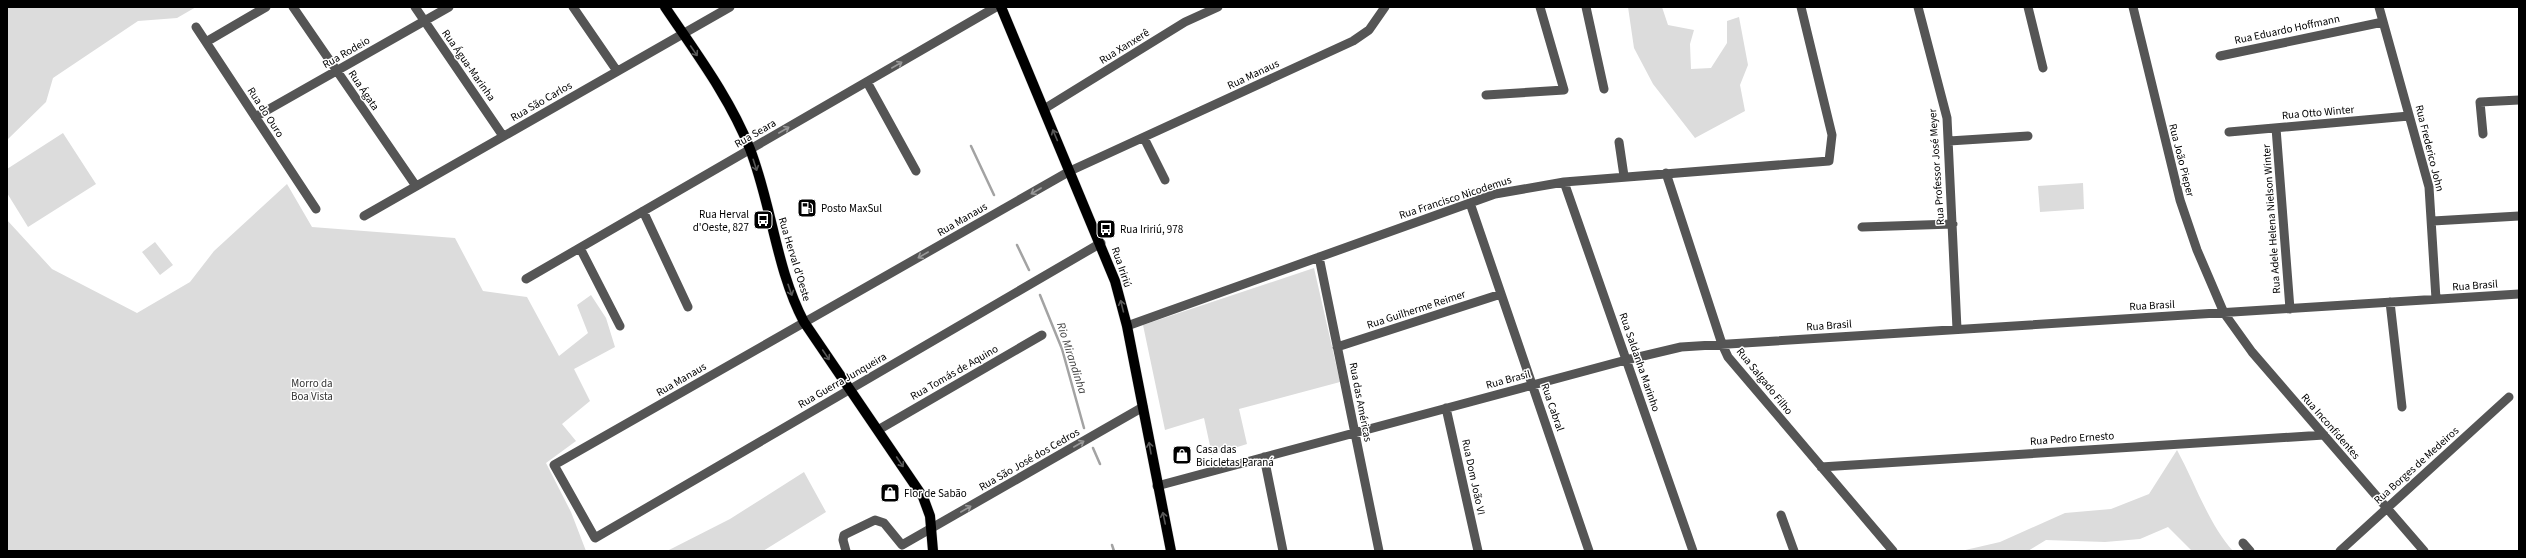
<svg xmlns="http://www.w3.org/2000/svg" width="2526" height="558" font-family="'Source Sans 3',sans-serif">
	<rect width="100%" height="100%" fill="#fff"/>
	<path fill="#dcdcdc" d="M7 7H196L177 18 138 21 53 78 46 102 7 140Z
		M1628 7H1662L1668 25 1694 30 1690 44 1691 69 1711 68 1727 43V21L1739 17 1748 65 1740 85 1745 111 1695 138 1653 84 1634 48Z
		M63 133 96 184 28 227 7 193V169Z
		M2083 183 2084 209 2040 212 2038 186Z
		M287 184 312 227 455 238 483 291 527 297 559 356 588 333 577 305 591 295 606 318 615 347 574 369 590 401 562 424 576 441 546 463 571 512 586 551H7V220L52 269 137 313 190 282 214 251Z
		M155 242 173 265 160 275 142 252Z
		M1314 268 1340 382 1239 409 1247 444 1212 455 1204 418 1165 430 1143 325Z
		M2177 450C2195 483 2208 523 2233 551H2192L2168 527 2140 539 2105 542 2046 540 2028 551H1961L2000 542 2065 513 2111 509 2149 494Z
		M804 472 826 512 763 551H667L730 519Z"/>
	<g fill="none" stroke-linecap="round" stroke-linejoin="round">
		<path stroke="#a3a3a3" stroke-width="2.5" d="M971 146 994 195
			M1017 245 1029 270
			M1040 295 1062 349 1084 428
			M1093 448 1100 464
			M1112 545 1114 551"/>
		<defs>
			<path id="major" d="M665 7C696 53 730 98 750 149 772 206 776 269 804 322L923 497 930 516 933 551
				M1001 7 1115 281 1127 326 1171 551"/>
		</defs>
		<use href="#major" stroke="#dbdbdb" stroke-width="11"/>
		<path stroke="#555" stroke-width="9" d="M293 7 416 186
			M415 7 503 136
			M573 7 617 71
			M1586 7 1604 89
			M1918 7 1947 118 1957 329
			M2028 7 2043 68
			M2133 7 2180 200 2197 250 2224 313 2252 352 2424 551
			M2379 7 2429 187 2436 299
			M196 27 316 209
			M206 42 266 7
			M2220 56 2383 22
			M867 82 916 171
			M1486 95 1564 90 1540 7
			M1044 109 1185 22 1218 7
			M255 117 449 7
			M2276 128 2290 309
			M2229 132 2409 116
			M2483 134 2480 102 2519 100
			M1144 138 1165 180
			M1949 141 2028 136
			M1619 142 1624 176
			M1666 173 1722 344 1728 357 1893 551
			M1564 182 1693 551
			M1470 203 1589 551
			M643 211 688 307
			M364 216 730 7
			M2433 221 2519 216
			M1862 227 1953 224
			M1101 243 595 538 554 465 1070 171 1353 41 1369 30 1385 7
			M580 248 620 326
			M1319 257 1379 551
			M526 279 996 7
			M2390 302 2402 407
			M1127 326 1495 194 1564 182 1829 161 1832 135 1801 7
			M1337 347 1501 294
			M1446 408 1478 551
			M878 430 1042 335
			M1264 457 1283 551
			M1821 467 2324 435
			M1157 486 1626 360 1681 347 2519 294
			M1781 515 1794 551
			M2243 543 2250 551
			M846 551 843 540 844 535 875 520 884 523 902 545 1143 407
			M2340 551 2509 397"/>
		<use href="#major" stroke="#000" stroke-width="10"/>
	</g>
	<defs><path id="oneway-shaft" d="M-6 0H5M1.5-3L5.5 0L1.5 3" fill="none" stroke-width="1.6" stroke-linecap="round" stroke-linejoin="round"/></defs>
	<g stroke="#595959">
		<use href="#oneway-shaft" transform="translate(694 51) rotate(56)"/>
		<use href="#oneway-shaft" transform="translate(1055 135) rotate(-113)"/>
		<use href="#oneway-shaft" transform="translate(755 165) rotate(72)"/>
		<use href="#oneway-shaft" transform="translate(790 290) rotate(71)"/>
		<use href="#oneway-shaft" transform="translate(1122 306) rotate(-104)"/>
		<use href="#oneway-shaft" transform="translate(826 355) rotate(56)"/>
		<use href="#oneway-shaft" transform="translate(1150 448) rotate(-100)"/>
		<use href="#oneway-shaft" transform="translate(900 462) rotate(56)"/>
		<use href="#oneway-shaft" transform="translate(1164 518) rotate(-102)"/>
	</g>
	<g stroke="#999">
		<use href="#oneway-shaft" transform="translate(897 65) rotate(-30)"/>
		<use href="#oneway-shaft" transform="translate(784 130) rotate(-30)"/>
		<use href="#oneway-shaft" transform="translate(1036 191) rotate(150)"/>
		<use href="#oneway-shaft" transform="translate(923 255) rotate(150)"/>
		<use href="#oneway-shaft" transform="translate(1079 444) rotate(-30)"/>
		<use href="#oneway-shaft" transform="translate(966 509) rotate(-30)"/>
	</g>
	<defs>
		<symbol id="fuel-square" viewBox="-11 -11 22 22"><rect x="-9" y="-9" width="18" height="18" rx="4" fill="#000" stroke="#fff"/><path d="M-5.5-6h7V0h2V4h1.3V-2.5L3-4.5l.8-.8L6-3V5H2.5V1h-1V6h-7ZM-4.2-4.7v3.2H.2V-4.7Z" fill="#fff"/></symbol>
		<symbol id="bus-square" viewBox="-11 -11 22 22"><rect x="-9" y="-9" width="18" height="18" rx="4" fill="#000" stroke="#fff"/><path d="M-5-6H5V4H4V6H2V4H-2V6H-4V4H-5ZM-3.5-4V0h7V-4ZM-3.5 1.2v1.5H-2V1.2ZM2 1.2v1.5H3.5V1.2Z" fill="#fff"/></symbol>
		<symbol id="shop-square" viewBox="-11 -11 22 22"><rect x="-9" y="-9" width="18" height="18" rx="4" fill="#000" stroke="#fff"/><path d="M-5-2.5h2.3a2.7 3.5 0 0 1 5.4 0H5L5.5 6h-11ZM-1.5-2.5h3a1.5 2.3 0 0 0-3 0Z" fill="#fff"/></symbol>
	</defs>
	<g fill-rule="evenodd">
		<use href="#fuel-square" x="796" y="197" width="22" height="22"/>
		<use href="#bus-square" x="752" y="209" width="22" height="22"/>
		<use href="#bus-square" x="1095" y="218" width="22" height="22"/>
		<use href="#shop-square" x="1171" y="444" width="22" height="22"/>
		<use href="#shop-square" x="879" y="482" width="22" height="22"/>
	</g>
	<g text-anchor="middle" stroke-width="3" stroke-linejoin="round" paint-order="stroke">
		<g font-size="11" fill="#000" stroke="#fff">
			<text transform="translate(2287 29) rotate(-12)" y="4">Rua Eduardo Hoffmann</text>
			<text transform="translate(1124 46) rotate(-32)" y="4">Rua Xanxerê</text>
			<text transform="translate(346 52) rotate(-30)" y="4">Rua Rodeio</text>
			<text transform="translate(469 65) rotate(55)" y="4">Rua Água-Marinha</text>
			<text transform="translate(1253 74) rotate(-25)" y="4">Rua Manaus</text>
			<text transform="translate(364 90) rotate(56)" y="4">Rua Ágata</text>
			<text transform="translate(541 101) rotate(-30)" y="4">Rua São Carlos</text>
			<text transform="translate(266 112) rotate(57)" y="4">Rua do Ouro</text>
			<text transform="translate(2318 112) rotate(-5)" y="4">Rua Otto Winter</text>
			<text transform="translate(755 133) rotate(-30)" y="4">Rua Seara</text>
			<text transform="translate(2430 148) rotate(76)" y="4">Rua Frederico John</text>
			<text transform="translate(2182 160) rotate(76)" y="4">Rua João Pieper</text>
			<text transform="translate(1936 167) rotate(-94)" y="4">Rua Professor José Meyer</text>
			<text transform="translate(1455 197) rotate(-18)" y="4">Rua Francisco Nicodemus</text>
			<text transform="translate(962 219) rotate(-30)" y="4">Rua Manaus</text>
			<text transform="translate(2271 219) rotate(-94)" y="4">Rua Adele Helena Nielson Winter</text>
			<text transform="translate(795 259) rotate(73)" y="4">Rua Herval d'Oeste</text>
			<text transform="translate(1122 267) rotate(71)" y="4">Rua Iririú</text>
			<text transform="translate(2475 285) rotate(-4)" y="4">Rua Brasil</text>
			<text transform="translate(2152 305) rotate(-3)" y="4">Rua Brasil</text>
			<text transform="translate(1416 309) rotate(-18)" y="4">Rua Guilherme Reimer</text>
			<text transform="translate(1829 325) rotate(-4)" y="4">Rua Brasil</text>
			<text transform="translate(1640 362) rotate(71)" y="4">Rua Saldanha Marinho</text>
			<text transform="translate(954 372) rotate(-30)" y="4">Rua Tomás de Aquino</text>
			<text transform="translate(681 379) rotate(-30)" y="4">Rua Manaus</text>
			<text transform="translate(1508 379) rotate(-15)" y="4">Rua Brasil</text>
			<text transform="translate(842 380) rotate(-30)" y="4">Rua Guerra Junqueira</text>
			<text transform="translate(1765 381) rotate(51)" y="4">Rua Salgado Filho</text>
			<text transform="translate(1361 402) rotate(79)" y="4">Rua das Américas</text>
			<text transform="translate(1553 407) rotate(71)" y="4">Rua Cabral</text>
			<text transform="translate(2331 426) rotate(49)" y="4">Rua Inconfidentes</text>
			<text transform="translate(2072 438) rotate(-4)" y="4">Rua Pedro Ernesto</text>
			<text transform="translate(1029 459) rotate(-30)" y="4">Rua São José dos Cedros</text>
			<text transform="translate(2416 465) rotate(-42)" y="4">Rua Borges de Medeiros</text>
			<text transform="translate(1474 477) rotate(78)" y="4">Rua Dom João VI</text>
		</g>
		<g font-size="11" fill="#000" stroke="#fff" text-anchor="start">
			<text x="821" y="212">Posto MaxSul</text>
			<text x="749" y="218" text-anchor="end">Rua Herval<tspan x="749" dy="13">d'Oeste, 827</tspan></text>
			<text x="1120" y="233">Rua Iririú, 978</text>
			<text x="1196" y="453">Casa das<tspan x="1196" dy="13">Bicicletas Paraná</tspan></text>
			<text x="904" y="497">Flor de Sabão</text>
		</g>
		<g font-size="11" fill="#333" stroke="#fff">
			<text x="312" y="387">Morro da<tspan x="312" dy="13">Boa Vista</tspan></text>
		</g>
		<g font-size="12" font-style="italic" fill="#444" stroke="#fff">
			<text transform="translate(1072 358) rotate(72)" y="4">Rio Mirandinha</text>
		</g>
	</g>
	<rect width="2526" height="558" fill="none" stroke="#000000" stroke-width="16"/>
</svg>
